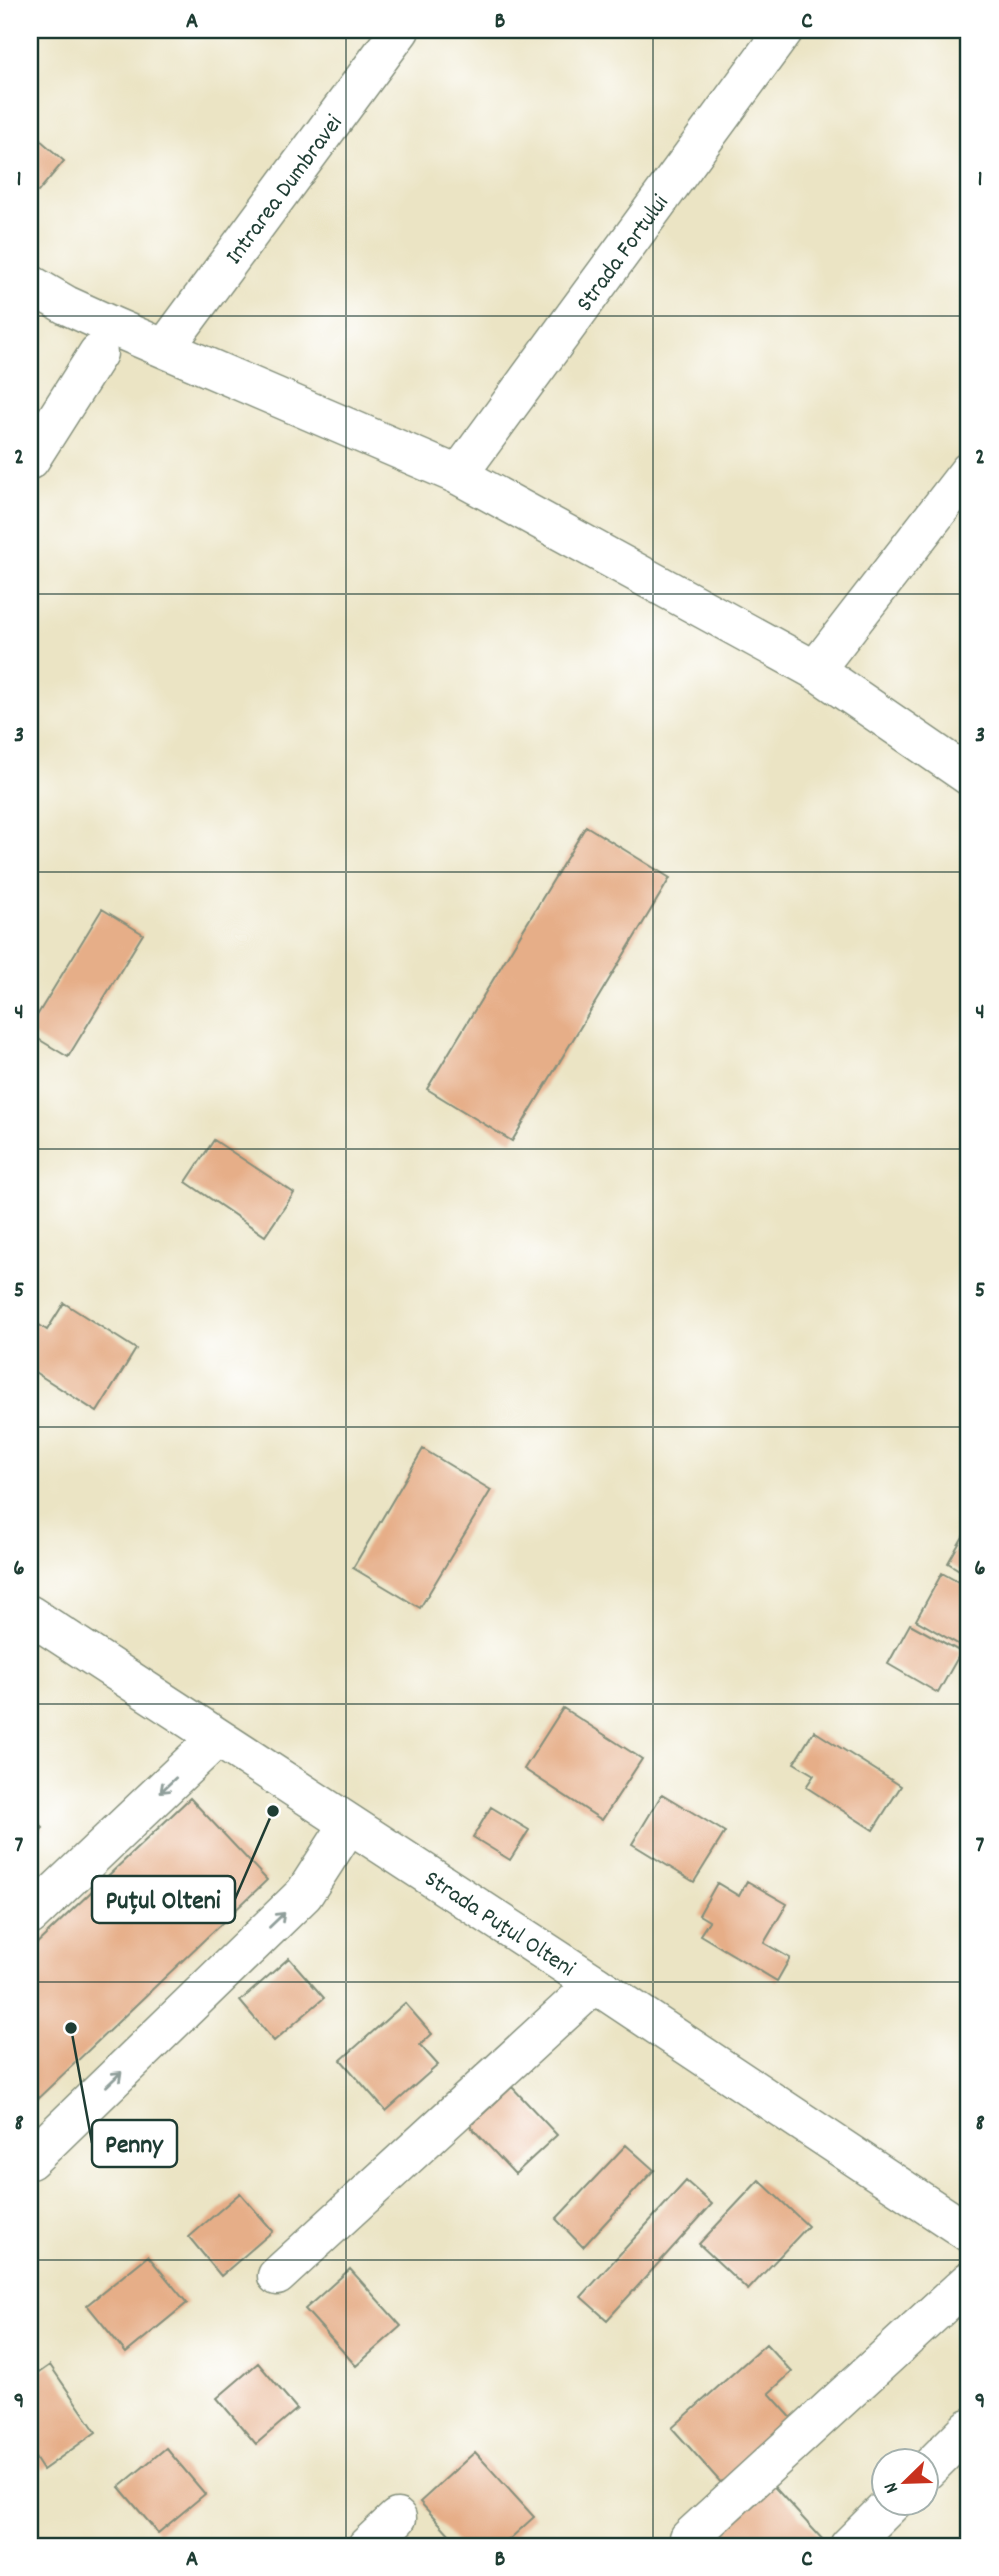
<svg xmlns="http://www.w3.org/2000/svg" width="999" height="2576" font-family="Dekko,sans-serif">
	<rect width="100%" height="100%" fill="#fff"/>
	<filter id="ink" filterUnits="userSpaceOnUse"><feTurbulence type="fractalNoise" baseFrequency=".0143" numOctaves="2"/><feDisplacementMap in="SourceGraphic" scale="14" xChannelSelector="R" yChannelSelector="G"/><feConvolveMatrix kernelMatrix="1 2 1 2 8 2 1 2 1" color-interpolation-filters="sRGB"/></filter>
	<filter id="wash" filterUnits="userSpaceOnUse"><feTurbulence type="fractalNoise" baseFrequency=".00686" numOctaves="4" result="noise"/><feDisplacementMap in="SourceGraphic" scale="28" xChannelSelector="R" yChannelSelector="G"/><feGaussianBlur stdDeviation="1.57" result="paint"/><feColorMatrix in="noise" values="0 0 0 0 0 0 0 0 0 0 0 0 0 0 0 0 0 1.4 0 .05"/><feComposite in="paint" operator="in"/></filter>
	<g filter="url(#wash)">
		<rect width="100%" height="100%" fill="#ebe4c4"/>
		<g id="blocks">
			<path fill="#e6ae88" d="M30 131 64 161 38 192 30 186Z
				M586 826 670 878 512 1141 427 1089Z
				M102 909 143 934 68 1057 30 1034V1027Z
				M214 1140 294 1193 265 1236 186 1182Z
				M64 1303 136 1349 97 1412 30 1369V1319L47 1330Z
				M423 1449 491 1490 420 1608 353 1568Z
				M969 1526V1576L948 1563Z
				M942 1573 969 1588V1640L965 1648 916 1620Z
				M910 1624 961 1652 938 1693 888 1664Z
				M563 1708 642 1759 602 1820 524 1769Z
				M814 1731 901 1786 873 1830 806 1787 814 1775 794 1763Z
				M662 1794 725 1832 694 1882 632 1844Z
				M190 1798 267 1880 30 2106V1950Z
				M491 1807 529 1830 510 1860 473 1837Z
				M30 1813 43 1828 30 1840Z
				M747 1881 787 1904 764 1943 790 1958 777 1981 700 1935 709 1921 699 1915 717 1883 739 1896Z
				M289 1958 324 1998 274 2041 240 2001Z
				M405 2003 432 2034 420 2045 438 2065 386 2111 341 2060Z
				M512 2087 557 2135 515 2174 470 2126Z
				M626 2145 654 2170 583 2247 556 2219Z
				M759 2180 808 2226 748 2290 699 2244Z
				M686 2181 712 2204 607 2320 581 2297Z
				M240 2193 273 2231 221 2276 189 2237Z
				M148 2256 187 2303 126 2353 87 2305Z
				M350 2269 401 2326 356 2366 305 2309Z
				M766 2344 792 2372 769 2393 796 2423 724 2486 672 2428Z
				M258 2363 297 2409 256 2444 217 2398Z
				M50 2365 96 2432 43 2470 30 2450V2379Z
				M166 2448 205 2494 158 2533 119 2487Z
				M475 2452 534 2517 502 2546H460L420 2502Z
				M767 2479 824 2541 819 2546H695Z"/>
		</g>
	</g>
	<g filter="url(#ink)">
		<use href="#blocks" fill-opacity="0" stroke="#85907c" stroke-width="2"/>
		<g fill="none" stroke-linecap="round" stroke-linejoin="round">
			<defs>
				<g id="minor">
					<path d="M30 284 66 305 112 326 458 475 815 670 969 776"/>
					<path id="s1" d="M165 348 400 30"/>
					<path d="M30 460 98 353"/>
					<path id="s2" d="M458 475 784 30"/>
					<path d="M815 670 969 471"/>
					<path id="s3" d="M30 1615 595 1984 969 2233"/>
					<path d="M30 1916 217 1738"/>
					<path d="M30 2160 304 1894 349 1824"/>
					<path d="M277 2276 595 1984"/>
					<path d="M926 2471 969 2428"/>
					<path d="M689 2538 969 2281"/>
					<path d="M367 2546 397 2518"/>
					<path d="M849 2546 893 2502"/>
				</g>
			</defs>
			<use href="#minor" stroke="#85907c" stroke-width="41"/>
			<use href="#minor" stroke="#fff" stroke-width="38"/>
		</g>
		<defs><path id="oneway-shaft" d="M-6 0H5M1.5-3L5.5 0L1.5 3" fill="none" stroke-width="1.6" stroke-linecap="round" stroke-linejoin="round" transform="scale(1.75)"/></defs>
		<g stroke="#8f9e9a">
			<use href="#oneway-shaft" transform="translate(168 1785) rotate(137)"/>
			<use href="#oneway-shaft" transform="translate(277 1920) rotate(-44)"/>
			<use href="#oneway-shaft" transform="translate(114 2079) rotate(-44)"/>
		</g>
	</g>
	<path fill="none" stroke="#1f3d34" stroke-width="2" stroke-opacity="0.55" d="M346 30V2546M653 30V2546M30 316H969M30 594H969M30 872H969M30 1149H969M30 1427H969M30 1704H969M30 1982H969M30 2260H969"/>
	<g text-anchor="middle" stroke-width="7" stroke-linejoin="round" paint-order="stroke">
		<g font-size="24" fill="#1f3d34" stroke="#fff">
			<text dy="8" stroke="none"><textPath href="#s1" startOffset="198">Intrarea Dumbravei</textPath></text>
			<text dy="8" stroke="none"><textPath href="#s2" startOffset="276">Strada Fortului</textPath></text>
			<text dy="8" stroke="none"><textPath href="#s3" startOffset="562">Strada Puțul Olteni</textPath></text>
		</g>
	</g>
	<path fill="none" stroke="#1f3d34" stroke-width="2.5" d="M273 1811L235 1899M71 2028L92 2143"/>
	<g fill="#1f3d34" stroke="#fff" stroke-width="2.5">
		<circle cx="273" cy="1811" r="7"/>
		<circle cx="71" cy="2028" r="7"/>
	</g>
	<g fill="#fff" stroke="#1f3d34" stroke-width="2.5">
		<rect x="92" y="1876" width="143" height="47" rx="7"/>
		<rect x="92" y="2120" width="85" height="47" rx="7"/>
	</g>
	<g font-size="26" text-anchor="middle" font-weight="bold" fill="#1f3d34">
		<text x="163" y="1908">Puțul Olteni</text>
		<text x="134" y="2152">Penny</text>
	</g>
	<rect width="999" height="2576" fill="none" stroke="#fff" stroke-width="77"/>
	<g transform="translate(905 2482) rotate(247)"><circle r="33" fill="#ffffff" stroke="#a5b1ae" stroke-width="2"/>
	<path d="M0-5L12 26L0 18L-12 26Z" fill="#c8321e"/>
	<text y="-10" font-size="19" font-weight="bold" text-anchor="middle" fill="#1f3d34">N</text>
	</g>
	<rect x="38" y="38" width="922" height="2500" fill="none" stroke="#1f3d34" stroke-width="2.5"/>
	<g font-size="23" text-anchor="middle" font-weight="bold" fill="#1f3d34">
		<text x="192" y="27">A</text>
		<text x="500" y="27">B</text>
		<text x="807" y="27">C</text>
		<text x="19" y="185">1</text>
		<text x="980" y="185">1</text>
		<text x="19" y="463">2</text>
		<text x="980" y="463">2</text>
		<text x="19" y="741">3</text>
		<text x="980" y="741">3</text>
		<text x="19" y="1018">4</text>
		<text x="980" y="1018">4</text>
		<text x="19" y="1296">5</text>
		<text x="980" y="1296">5</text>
		<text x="19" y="1574">6</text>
		<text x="980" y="1574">6</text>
		<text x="19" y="1851">7</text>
		<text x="980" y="1851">7</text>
		<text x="19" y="2129">8</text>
		<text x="980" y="2129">8</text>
		<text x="19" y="2407">9</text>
		<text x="980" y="2407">9</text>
		<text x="192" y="2565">A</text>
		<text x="500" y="2565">B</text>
		<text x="807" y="2565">C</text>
	</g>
</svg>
